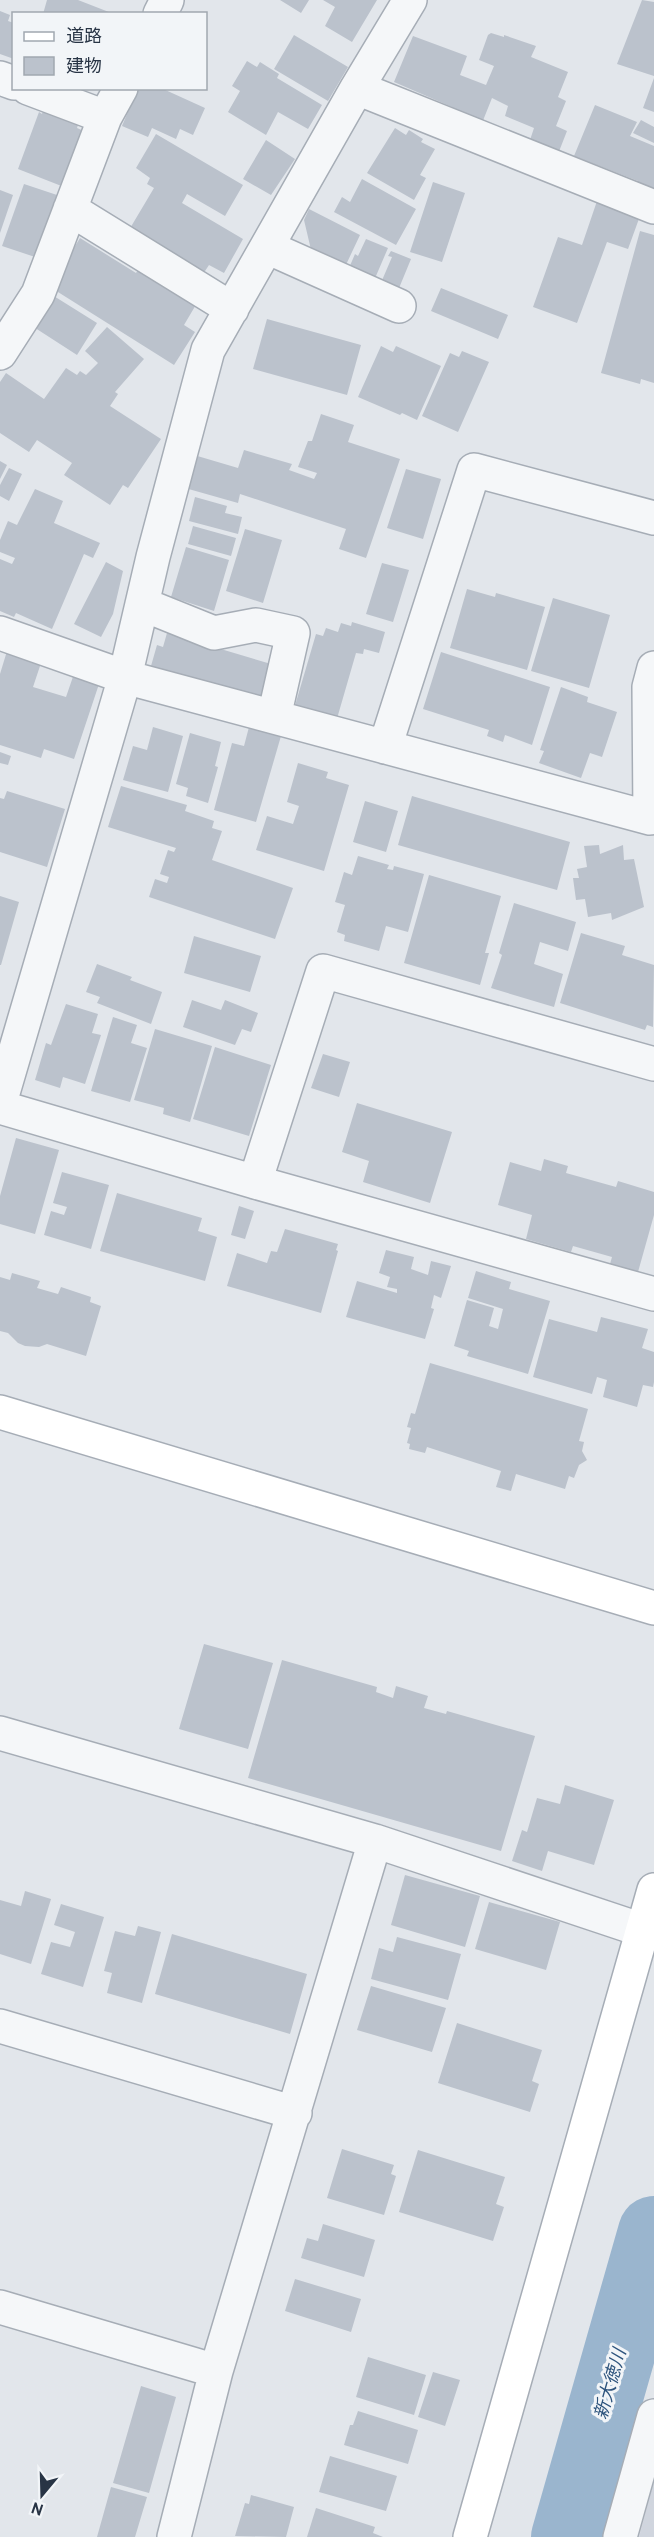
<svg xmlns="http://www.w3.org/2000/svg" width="654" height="2537" font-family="Overpass,'Noto Sans JP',sans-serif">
	<rect width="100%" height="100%" fill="#e2e6eb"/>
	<path fill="#d0d5de" d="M654 2481V2537H639Z"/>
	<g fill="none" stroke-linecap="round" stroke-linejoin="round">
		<path stroke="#9ab5ce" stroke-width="72" d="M567 2537 654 2232"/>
	</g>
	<path fill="#bbc2cc" d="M47 0H78L114 14H43Z
		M280 0H309L301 13Z
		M323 0H377L352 42 325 26 335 7Z
		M642 0 654 2V76L617 64Z
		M0 11 10 15 8 21 14 23V59L0 54Z
		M491 33 504 37V35L536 46 531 57 568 72 558 97 566 101 556 126 567 131 558 154 529 143 534 128 505 116 508 106 492 98 482 123 451 111 452 107 394 82 413 36 467 56 460 75 486 85 494 66 479 60 488 35Z
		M294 35 348 67 328 101 274 69Z
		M247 61 257 67 260 62 279 74 277 78 322 105 308 129 278 112 266 135 228 112 240 91 232 86Z
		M654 78V112L643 108Z
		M138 88H161L205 108 193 135 180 129 176 139 152 128 148 137 122 126Z
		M595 105 637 122 630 136 654 146V194L636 187 638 181 574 156Z
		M43 111 79 122 77 128 84 131 64 187 18 169 39 112 42 114Z
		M641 120 654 127V143L633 133Z
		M395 128 406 135 409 130 423 139 421 142 435 149 420 175 426 178 414 200 367 173Z
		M156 134 243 185 225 216 187 194 182 203 243 239 224 273 209 265 203 274 129 230 154 188 147 184 150 178 136 168Z
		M266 140 295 159 271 195 243 179Z
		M362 179 416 209 396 245 334 212 342 197 350 202Z
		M433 182 465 193 442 262 410 252Z
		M24 184 60 196 38 258 2 246Z
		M0 190 13 195 0 233Z
		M597 201 640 216 628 249 607 242 577 323 533 307 558 237 582 245Z
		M309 209 360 235 344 269 312 254 304 220Z
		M640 231 654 235V383L641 379 640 384 601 373Z
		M80 238 136 273 140 267 197 303 184 325 195 332 174 365 50 287Z
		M366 239 388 248 373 283 349 268 355 254 358 256Z
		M391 251 411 259 397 293 380 285 392 257 388 256Z
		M441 288 508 315 498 339 431 311Z
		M49 293 97 323 77 355 29 324Z
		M267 319 361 345 347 395 253 369Z
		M107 327 144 359 115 392 118 394 110 406 161 439 128 488 123 485 110 505 64 475 72 463 37 440 29 452 0 433V382L6 373 44 399 66 368 77 375 80 371 86 375 98 363 85 351Z
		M381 346 393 352 396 346 441 366 417 420 402 413 400 415 358 397Z
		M462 351 489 362 458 432 422 416 450 353 459 357Z
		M321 414 354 425 348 442 400 459 366 558 339 549 346 529 240 494 238 503 185 488 194 455 238 468 244 450 292 464 289 470 314 479 317 473 298 467 308 441H312Z
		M0 461 7 465 0 479Z
		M9 468 22 474 9 501 0 496V485Z
		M406 469 441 479 423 539 387 528Z
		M35 489 63 501 54 523 100 543 93 558 84 554 52 629 16 613 14 617 0 611V559L12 564 15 558 0 552V540L8 521 17 525Z
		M195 497 227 506 225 513 242 517 238 534 189 521Z
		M193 526 236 538 231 556 188 544Z
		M245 529 282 540 263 603 226 591Z
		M186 547 229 560 214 611 171 597Z
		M106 562 123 571 113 614 101 637 74 624Z
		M382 563 409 570 393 622 366 614Z
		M467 589 495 597 496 593 545 607 527 670 450 648Z
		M553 598 610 615 589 688 531 671Z
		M352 622 385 632 379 653 364 649 363 654 356 653 336 722 294 709 316 634 323 636 326 628 338 632 341 623 351 626Z
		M167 633 271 664 261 699 151 666 157 645 163 647Z
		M7 651 41 663 33 687 66 697 76 668 101 678 74 759 44 749 41 758 0 745V674Z
		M441 652 550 687 532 745 505 735 503 742 487 736 489 730 423 709Z
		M561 687 588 697 587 702 617 712 602 757 590 753 581 778 539 763 544 751 540 750Z
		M153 727 183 736 168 792 123 780 133 746 147 750Z
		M249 727 281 736 256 822 214 810 232 743 244 746Z
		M190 733 221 742 215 766 218 767 208 803 186 796 188 788 176 784Z
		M0 752 11 756 8 765 0 763Z
		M298 763 328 772 326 778 349 785 324 871 256 850 267 816 293 824 299 806 287 802Z
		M121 786 187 805 185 811 214 821 212 828 222 831 212 860 293 888 275 939 149 897 155 879 167 883 169 877 160 874 168 850 174 852 176 848 108 827Z
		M7 791 65 809 47 867 0 852V798L4 799Z
		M412 796 570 842 557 890 398 845Z
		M365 801 398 811 386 852 353 842Z
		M599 845 600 854 623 845 624 860 634 859 644 907 612 920 611 913 588 917 585 899 576 900 573 878H579L577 869 587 867 584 846Z
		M358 856 389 865 387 869 393 870 394 866 424 874 408 932 386 926 379 951 344 941 345 935 337 932 345 905 335 902 344 872 352 875Z
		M429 875 501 896 485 953H489L480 985 404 963Z
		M0 896 19 902 1 965H0Z
		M514 903 576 922 568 951 540 942 534 964 563 974 554 1007 491 988 502 955 499 953Z
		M581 933 625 946 622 955 654 965 653 1027 647 1025 645 1030 560 1003Z
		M194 936 261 956 250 992 184 973Z
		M97 964 132 977 130 980 162 992 151 1024 97 1003 100 997 86 992Z
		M192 1000 221 1010 225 1000 258 1013 251 1032 242 1029 235 1045 183 1027Z
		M66 1004 98 1014 92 1033 101 1035 85 1084 63 1077 60 1088 35 1080 46 1043 51 1045Z
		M113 1017 137 1025 131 1043 147 1048 130 1102 91 1091Z
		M155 1029 212 1046 190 1122 163 1114 164 1108 134 1100Z
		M215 1047 271 1065 249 1136 193 1119Z
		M323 1054 350 1062 339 1097 311 1088Z
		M357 1103 452 1132 430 1203 363 1182 369 1161 342 1152Z
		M16 1138 59 1150 35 1234 0 1224V1196Z
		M544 1159 568 1166 566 1173 616 1187 618 1181 654 1192V1215L638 1272 610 1264 612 1257 573 1246 571 1252 526 1239 532 1215 498 1205 510 1162 541 1171Z
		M62 1172 109 1185 91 1249 44 1235 51 1211 64 1215 67 1207 53 1203Z
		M117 1193 202 1218 198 1231 217 1237 205 1281 100 1251Z
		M239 1206 254 1211 245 1239 231 1235Z
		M285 1229 338 1244 336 1250 338 1251 321 1313 227 1286 237 1253 267 1263 271 1251 277 1252Z
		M386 1250 414 1257 411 1269 428 1275 431 1261 451 1266 441 1298 434 1295 431 1308 434 1309 425 1339 346 1317 357 1281 397 1293V1289L387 1287 390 1277 379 1273Z
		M476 1271 511 1282 509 1289 550 1301 528 1374 467 1356 469 1351 454 1346 467 1300 494 1308 489 1326 498 1329 503 1309 468 1298Z
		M12 1273 40 1281 37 1288 58 1294 61 1287 91 1297 90 1302 101 1306 86 1356 47 1344 39 1347 25 1346 18 1343 8 1333 0 1331V1277L10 1280Z
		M601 1317 648 1329 642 1348 654 1352V1382L653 1387 643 1385 637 1407 603 1397 607 1380 597 1377 592 1394 533 1377 549 1319 597 1332Z
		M430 1363 588 1409 579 1441 584 1442 582 1451 587 1460 579 1465 574 1478 569 1476 565 1489 516 1474 511 1491 496 1487 501 1471 427 1447 425 1453 409 1449 410 1444 407 1443 411 1428 407 1427 411 1413 415 1414Z
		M204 1644 273 1663 248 1749 179 1729Z
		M282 1660 377 1687 376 1692 393 1698 396 1686 428 1696 424 1708 446 1714 447 1711 535 1736 501 1851 248 1778Z
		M565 1785 614 1800 594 1865 548 1851 542 1871 512 1861 522 1830 527 1832 537 1798 560 1804Z
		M405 1875 480 1896 465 1947 391 1925Z
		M25 1891 51 1899 31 1964 0 1954V1900L21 1906Z
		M489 1902 560 1922 546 1970 475 1949Z
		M61 1904 104 1917 83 1987 41 1974 51 1942 70 1947 75 1932 54 1925Z
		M138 1926 161 1932 142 2003 107 1993 112 1973 104 1971 115 1931 135 1936Z
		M172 1934 307 1974 290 2034 155 1994Z
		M397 1937 461 1954 448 2000 371 1979 379 1948 393 1952Z
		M371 1986 446 2008 432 2052 357 2030Z
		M457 2023 542 2050 532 2081 539 2084 530 2112 438 2083Z
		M342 2149 394 2165 391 2174 396 2176 384 2215 327 2198Z
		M418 2150 505 2177 496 2204 504 2207 493 2241 399 2212Z
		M323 2224 375 2240 364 2277 301 2258 307 2238 318 2241Z
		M295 2279 361 2299 351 2332 285 2311Z
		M368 2357 426 2375 414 2415 356 2397Z
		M433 2372 460 2380 445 2426 418 2417Z
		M141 2386 176 2397 149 2493 113 2483Z
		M358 2411 418 2430 408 2464 344 2445 350 2425H353Z
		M330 2456 397 2476 386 2511 319 2492Z
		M111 2487 147 2497 135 2537H97Z
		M251 2495 294 2507 286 2537 235 2536 245 2503 249 2504Z
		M316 2508 375 2527 373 2533 383 2537H307Z"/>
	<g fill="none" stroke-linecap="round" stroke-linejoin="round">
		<defs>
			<path id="street" d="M160 14 167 0
				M0 78 14 83
				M28 88 105 117
				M357 88 654 207
				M70 209 232 309
				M267 247 399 306
				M0 353 38 294 105 117 121 88
				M142 604 214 633 256 625 293 633 274 717
				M0 633 125 677 650 818 649 687 654 668
				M385 747 474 470 654 518
				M0 1103 125 677 153 557 208 350 357 88 410 0
				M0 1107 255 1182 654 1294
				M255 1182 323 971 654 1064
				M0 1733 375 1841 642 1930
				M0 2026 295 2113
				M0 2307 216 2371 375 1841
				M174 2537 216 2371
				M620 2537 654 2416"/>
			<path id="secondary" d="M0 1412 654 1608
				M470 2537 654 1890"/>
		</defs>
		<use href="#street" stroke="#a6adb6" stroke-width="36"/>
		<use href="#secondary" stroke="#a6adb6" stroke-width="36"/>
		<use href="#street" stroke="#f5f7f9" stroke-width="33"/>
		<use href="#secondary" stroke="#fff" stroke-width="33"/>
	</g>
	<g text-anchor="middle" stroke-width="6" stroke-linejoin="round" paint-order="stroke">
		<g font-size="18" font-style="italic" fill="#2e547d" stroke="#f2f5f8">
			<text transform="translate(610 2384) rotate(-74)" y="6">新大徳川</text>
		</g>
	</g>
	<rect x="12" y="12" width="195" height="78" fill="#f2f5f8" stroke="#a1a8b0" stroke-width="1.5"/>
	<rect x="24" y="32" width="30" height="9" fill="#ffffff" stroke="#a1a8b0" stroke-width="1.5"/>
	<text x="66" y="42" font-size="18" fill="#283445">道路</text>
	<rect x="24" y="57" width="30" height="18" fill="#bbc2cc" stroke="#a1a8b0" stroke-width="1.5"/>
	<text x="66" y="72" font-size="18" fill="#283445">建物</text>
	<g transform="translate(42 2495) rotate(199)" stroke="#f2f5f8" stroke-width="4.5" paint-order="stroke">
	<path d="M0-4.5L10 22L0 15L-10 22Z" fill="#283445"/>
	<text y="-9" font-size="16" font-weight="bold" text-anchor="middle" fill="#283445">N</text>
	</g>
</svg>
